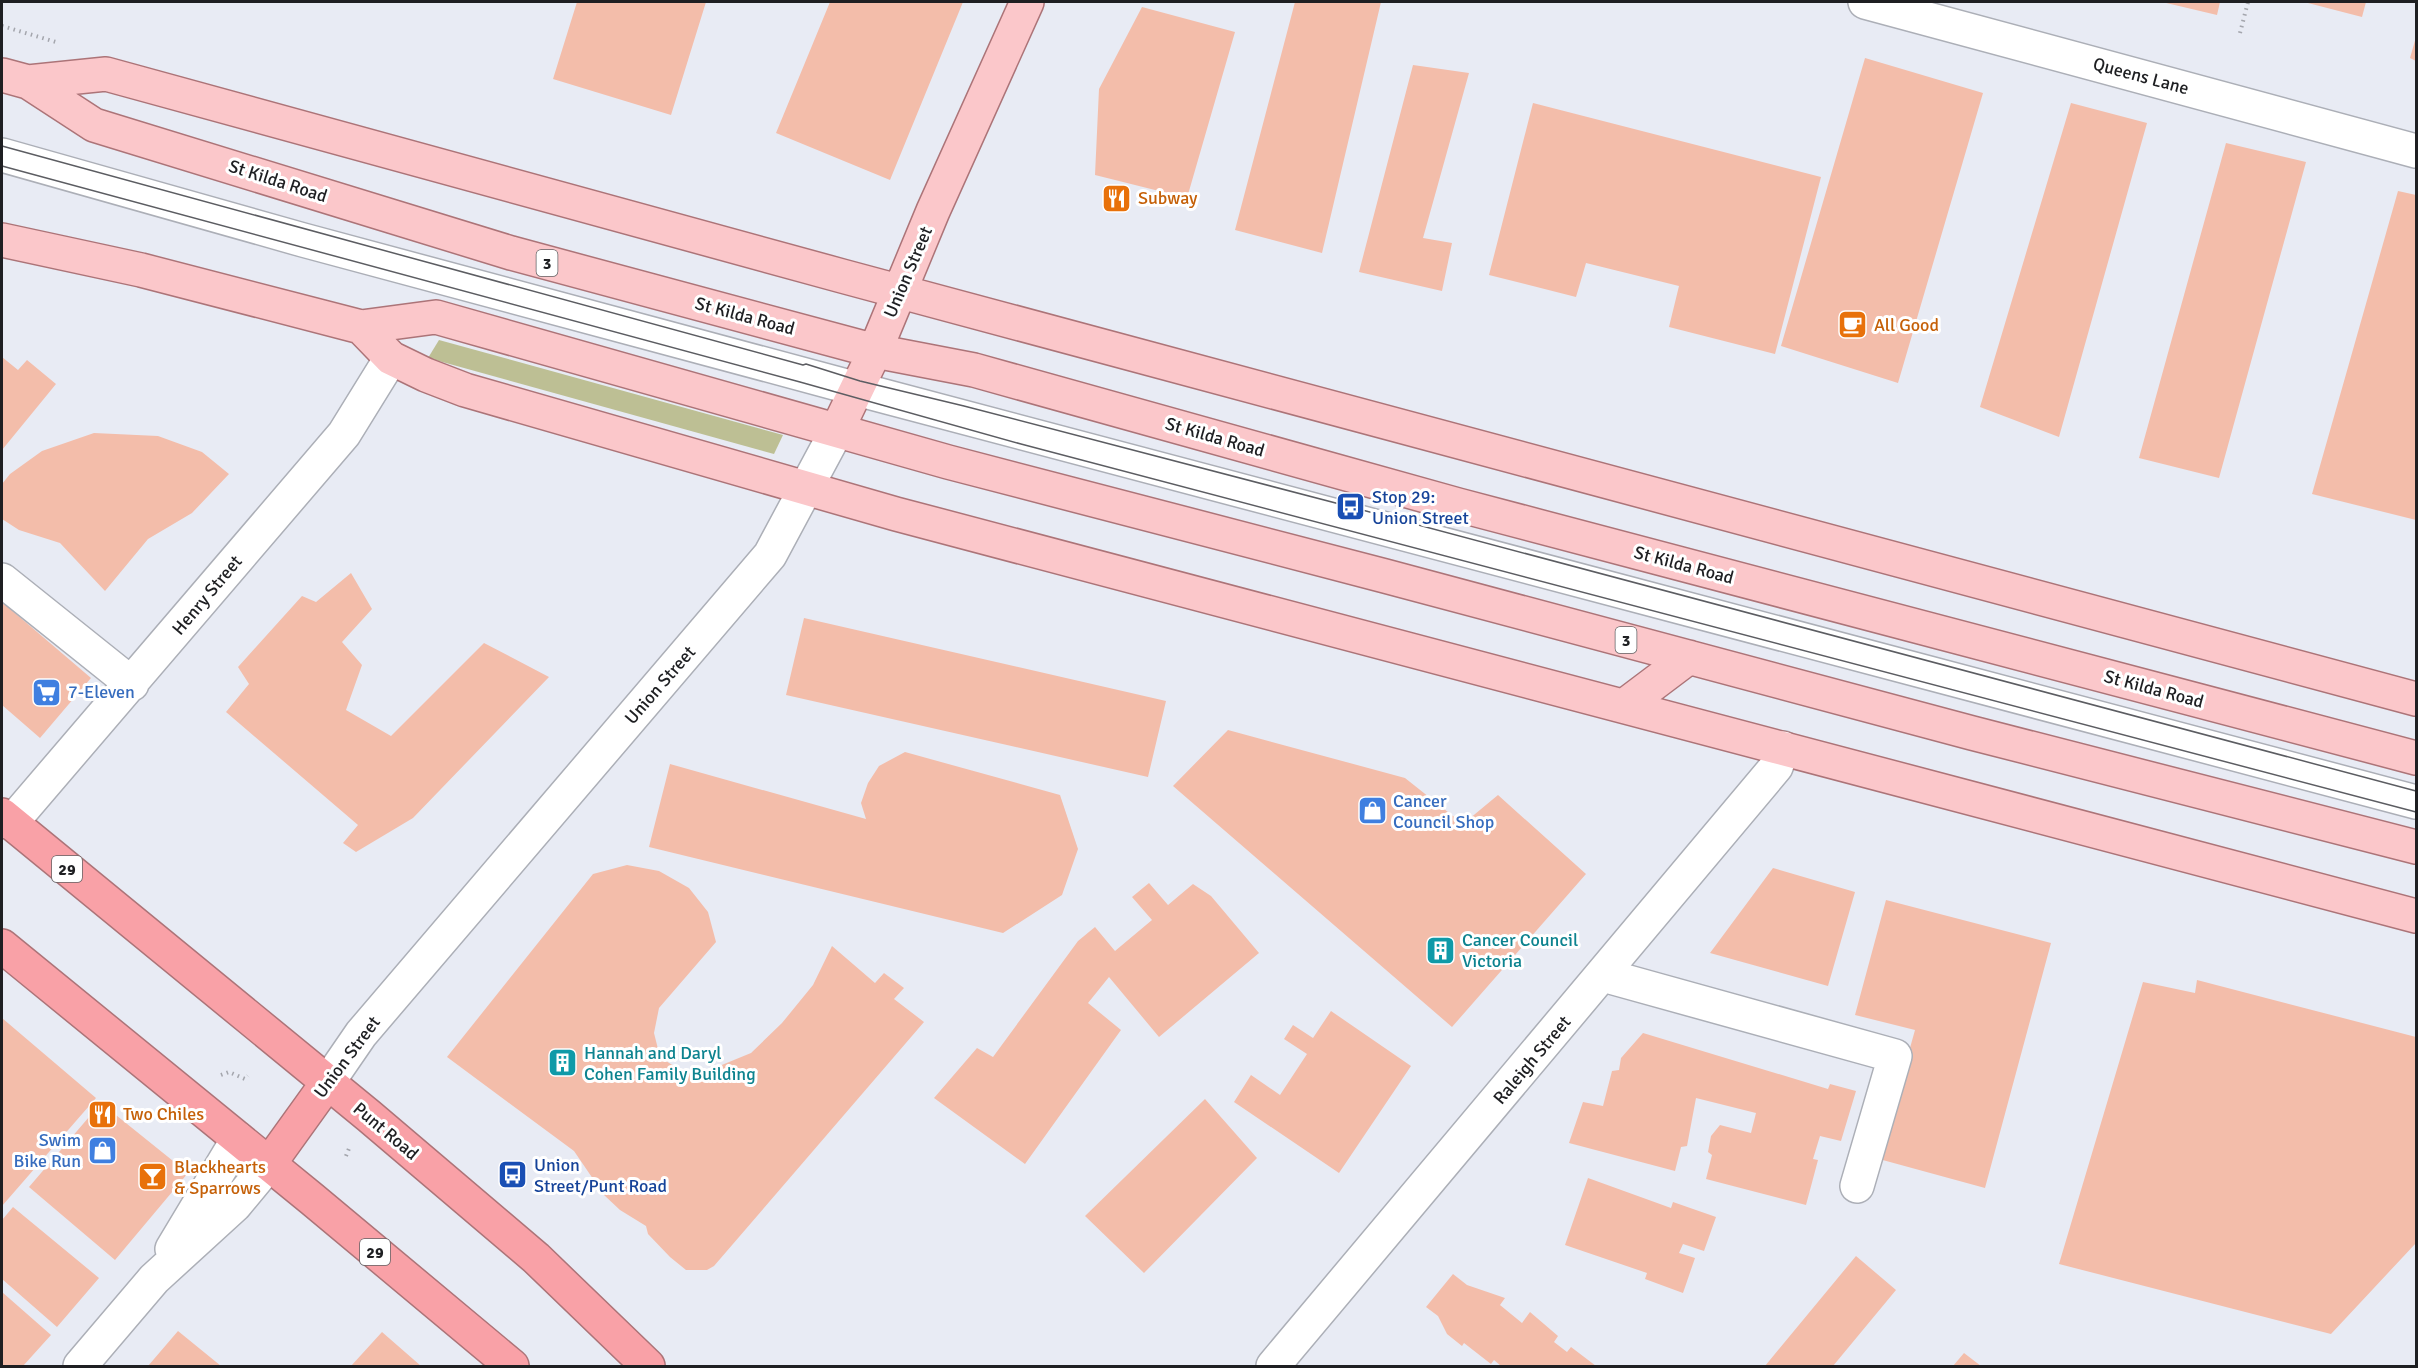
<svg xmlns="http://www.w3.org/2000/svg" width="2418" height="1368" font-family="Signika,sans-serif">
	<rect width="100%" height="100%" fill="#e8ebf4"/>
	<path fill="#bdbf94" d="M439 340 783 435 774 454 428 358Z"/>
	<path fill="#f3bdaa" d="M577 2H706L671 115 553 79Z
		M830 2H963L890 180 776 133Z
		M1295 2H1381L1322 253 1235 230Z
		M2162 2H2220L2217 15Z
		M2304 2H2366L2362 17Z
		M1142 7 1235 32 1187 198 1095 175 1099 89Z
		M2416 37V61L2410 58Z
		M1865 58 1983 93 1898 383 1781 346Z
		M1413 65 1469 73 1423 238 1452 243 1442 291 1359 272Z
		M1533 103 1821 177 1775 354 1669 327 1679 286 1586 263 1576 297 1489 275Z
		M2071 103 2147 123 2059 437 1980 407Z
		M2226 143 2306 162 2219 478 2139 458Z
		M2398 191 2416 195V520L2312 494Z
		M2 357 18 370 27 360 56 384 2 450Z
		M94 433 158 436 202 452 229 474 192 513 148 539 105 591 60 543 19 530 2 519V484L10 474 42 451Z
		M351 573 372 609 342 642 362 665 346 710 391 736 484 643 549 677 413 818 356 852 343 843 358 825 226 712 249 684 238 667 302 596 316 602Z
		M2 602 91 678 40 738 2 705Z
		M804 618 1166 701 1148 777 786 695Z
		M1228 730 1405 778 1463 824 1498 795 1586 874 1452 1027 1173 786Z
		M905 752 1060 795 1078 849 1062 895 1003 933 649 847 670 764 866 819 861 803 868 783 879 766Z
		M627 865 659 871 689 888 708 912 716 942 659 1008 654 1033 660 1057 683 1072 712 1069 751 1053 782 1023 813 985 832 946 875 983 884 973 904 988 894 999 924 1022 714 1266 707 1270H686L670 1257 648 1234 646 1226 620 1210 604 1195 574 1151 447 1057 593 874Z
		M1773 868 1855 892 1828 986 1710 953Z
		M1149 883 1168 905 1193 884 1211 896 1259 953 1159 1037 1109 977 1088 1003 1121 1030 1025 1164 934 1098 977 1048 993 1057 1078 941 1095 927 1115 951 1152 920 1132 897Z
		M1886 900 2051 943 1985 1188 1879 1159 1915 1030 1855 1015Z
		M2197 980 2416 1037V1243L2331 1334 2059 1264 2143 982 2195 993Z
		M1331 1011 1411 1066 1339 1173 1234 1102 1251 1075 1280 1095 1307 1054 1284 1039 1293 1025 1313 1038Z
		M2 1018 96 1098 2 1206Z
		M1643 1033 1828 1089 1830 1084 1856 1091 1841 1141 1820 1136 1813 1159 1818 1160 1806 1205 1706 1179 1712 1155 1708 1152 1711 1136 1720 1125 1751 1133 1756 1113 1696 1098 1687 1146 1681 1147 1675 1171 1569 1143 1583 1102 1603 1106 1612 1071 1619 1070 1621 1058Z
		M1205 1099 1257 1158 1144 1273 1085 1216Z
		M101 1103 188 1173 115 1260 29 1187Z
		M1588 1178 1671 1208 1673 1202 1716 1217 1704 1251 1683 1244 1679 1253 1695 1258 1683 1293 1645 1279 1647 1273 1565 1245Z
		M13 1207 99 1278 57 1327 2 1279V1220Z
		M1856 1256 1896 1290 1833 1366H1765Z
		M1453 1274 1467 1285 1505 1298 1500 1305 1522 1323 1530 1312 1558 1336 1554 1342 1567 1352 1571 1347 1596 1366H1501L1494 1360 1491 1364 1464 1343 1462 1346 1447 1334 1438 1316 1426 1307Z
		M2 1292 51 1335 23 1366H2Z
		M178 1331 221 1366H148Z
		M382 1332 421 1366H351Z
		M1964 1353 1981 1366H1953Z"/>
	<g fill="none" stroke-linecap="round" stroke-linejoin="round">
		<defs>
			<path id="minor" d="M1865 2 2416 151
				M2 155 303 240 857 389 2416 802
				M2 580 132 684
				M11 823 344 434 391 358
				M1603 975 1895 1056 1857 1186
				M328 1082 361 1034 770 555 837 430
				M172 1249 238 1139
				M80 1366 154 1279 235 1205 269 1164
				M1273 1366 1776 767 1783 748"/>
			<path id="major" d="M2 75 28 82 94 125 511 253 875 351 974 370 1458 505 2416 758
				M28 82 106 74 842 276 2416 699
				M2 240 141 270 361 327 436 317 948 462 1385 576 1972 733 2416 847
				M361 327 391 358 426 375 465 390 896 514 2416 916
				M837 430 875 351 933 211 1027 2
				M1624 706 1689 657"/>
			<path id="highway" d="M2 815 369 1116 536 1258 648 1366
				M2 946 312 1199 512 1366
				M269 1164 328 1082"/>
		</defs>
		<use href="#minor" stroke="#acafb7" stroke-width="36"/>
		<use href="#major" stroke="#ac7478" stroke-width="36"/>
		<use href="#highway" stroke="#ac7478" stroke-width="36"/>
		<path stroke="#a4a6ad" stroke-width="4" stroke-dasharray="1.5 4.5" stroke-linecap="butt" d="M2 26 56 42
			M2240 33 2248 2
			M221 1075 229 1072 245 1079 248 1076
			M346 1156 350 1146"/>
		<use href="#minor" stroke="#fff" stroke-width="33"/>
		<use href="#major" stroke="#fbc7ca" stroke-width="33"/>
		<use href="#highway" stroke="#f9a1a7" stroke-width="33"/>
		<path stroke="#5c5d62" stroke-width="1.5" d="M2 146 803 365 806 364 860 381 964 406 1351 507 2416 791
			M2 166 800 382 1021 444 2416 812"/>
	</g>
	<defs>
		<symbol id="restaurant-square" viewBox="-11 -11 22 22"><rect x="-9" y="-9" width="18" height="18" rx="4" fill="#e8710a" stroke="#fff"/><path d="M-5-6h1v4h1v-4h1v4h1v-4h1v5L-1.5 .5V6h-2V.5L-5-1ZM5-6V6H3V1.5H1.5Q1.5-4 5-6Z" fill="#fff"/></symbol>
		<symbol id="cafe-square" viewBox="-11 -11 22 22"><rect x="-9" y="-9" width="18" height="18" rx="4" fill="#e8710a" stroke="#fff"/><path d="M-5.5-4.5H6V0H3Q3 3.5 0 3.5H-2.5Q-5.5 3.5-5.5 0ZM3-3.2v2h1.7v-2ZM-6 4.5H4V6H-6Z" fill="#fff"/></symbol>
		<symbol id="bus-square" viewBox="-11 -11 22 22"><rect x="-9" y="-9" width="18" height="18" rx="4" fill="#1a4fb4" stroke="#fff"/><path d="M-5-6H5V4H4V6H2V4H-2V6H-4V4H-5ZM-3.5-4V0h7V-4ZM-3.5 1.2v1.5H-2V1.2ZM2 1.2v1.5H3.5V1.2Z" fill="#fff"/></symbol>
		<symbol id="supermarket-square" viewBox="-11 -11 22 22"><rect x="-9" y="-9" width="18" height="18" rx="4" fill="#3f7fe0" stroke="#fff"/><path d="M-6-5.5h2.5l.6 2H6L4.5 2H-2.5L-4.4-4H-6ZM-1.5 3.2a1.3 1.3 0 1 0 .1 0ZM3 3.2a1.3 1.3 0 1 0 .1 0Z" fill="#fff"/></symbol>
		<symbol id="shop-square" viewBox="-11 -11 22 22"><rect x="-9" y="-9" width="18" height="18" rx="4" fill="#3f7fe0" stroke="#fff"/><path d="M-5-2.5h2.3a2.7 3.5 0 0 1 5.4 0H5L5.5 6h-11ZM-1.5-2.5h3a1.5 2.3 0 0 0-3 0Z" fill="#fff"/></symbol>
		<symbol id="building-square" viewBox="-11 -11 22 22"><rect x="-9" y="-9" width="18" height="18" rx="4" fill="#0f9aa8" stroke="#fff"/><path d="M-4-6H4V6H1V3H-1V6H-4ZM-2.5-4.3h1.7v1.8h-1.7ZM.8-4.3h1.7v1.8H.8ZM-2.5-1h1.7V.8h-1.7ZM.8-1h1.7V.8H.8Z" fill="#fff"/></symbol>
		<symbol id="bar-square" viewBox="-11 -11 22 22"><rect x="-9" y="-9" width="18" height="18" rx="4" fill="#e8710a" stroke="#fff"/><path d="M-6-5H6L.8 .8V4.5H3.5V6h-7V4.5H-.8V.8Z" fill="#fff"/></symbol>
	</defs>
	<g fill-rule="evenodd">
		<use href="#restaurant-square" x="1100" y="182" width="33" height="33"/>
		<use href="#cafe-square" x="1836" y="308" width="33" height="33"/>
		<use href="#bus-square" x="1334" y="490" width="33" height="33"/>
		<use href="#supermarket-square" x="30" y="676" width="33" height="33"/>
		<use href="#shop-square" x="1356" y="794" width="33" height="33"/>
		<use href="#building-square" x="1424" y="934" width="33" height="33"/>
		<use href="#building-square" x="546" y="1046" width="33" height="33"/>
		<use href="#restaurant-square" x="86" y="1098" width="33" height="33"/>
		<use href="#shop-square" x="86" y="1134" width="33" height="33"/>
		<use href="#bus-square" x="496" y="1158" width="33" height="33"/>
		<use href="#bar-square" x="136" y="1160" width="33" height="33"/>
	</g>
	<g text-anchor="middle" stroke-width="6" stroke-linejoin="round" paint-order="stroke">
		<g fill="#fff" stroke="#626264" stroke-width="1.5">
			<rect x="536.5" y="250" width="21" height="26" rx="4.5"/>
			<rect x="1615.5" y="627" width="21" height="26" rx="4.5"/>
			<rect x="52" y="856" width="30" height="26" rx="4.5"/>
			<rect x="360" y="1239" width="30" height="26" rx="4.5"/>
		</g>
		<g font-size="16" font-weight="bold" fill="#1e1f22">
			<text x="547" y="269">3</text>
			<text x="1626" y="646">3</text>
			<text x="67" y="875">29</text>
			<text x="375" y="1258">29</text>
		</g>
		<g font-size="18" fill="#1e1f22" stroke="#fff">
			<text transform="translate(2141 76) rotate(15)" y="6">Queens Lane</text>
			<text transform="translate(278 181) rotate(18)" y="6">St Kilda Road</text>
			<text transform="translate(908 272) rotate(-67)" y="6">Union Street</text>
			<text transform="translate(745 316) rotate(15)" y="6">St Kilda Road</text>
			<text transform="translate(1215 437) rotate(16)" y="6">St Kilda Road</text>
			<text transform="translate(1684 565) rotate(15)" y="6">St Kilda Road</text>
			<text transform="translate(207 595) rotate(-50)" y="6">Henry Street</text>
			<text transform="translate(660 685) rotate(-49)" y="6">Union Street</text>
			<text transform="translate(2154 689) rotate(15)" y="6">St Kilda Road</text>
			<text transform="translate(347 1057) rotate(-53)" y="6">Union Street</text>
			<text transform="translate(1532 1060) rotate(-50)" y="6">Raleigh Street</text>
			<text transform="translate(386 1131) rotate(40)" y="6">Punt Road</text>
		</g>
		<g font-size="18" fill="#c56008" stroke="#fff" text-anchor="start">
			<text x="1138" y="204">Subway</text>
			<text x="1874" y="331">All Good</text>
			<text x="123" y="1120">Two Chiles</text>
			<text x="174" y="1173">Blackhearts<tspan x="174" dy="21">&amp; Sparrows</tspan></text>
		</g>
		<g font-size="18" fill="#164399" stroke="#fff" text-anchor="start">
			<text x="1372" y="503">Stop 29:<tspan x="1372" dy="21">Union Street</tspan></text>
			<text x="534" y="1171">Union<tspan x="534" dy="21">Street/Punt Road</tspan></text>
		</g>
		<g font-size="18" fill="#366cbe" stroke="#fff" text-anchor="start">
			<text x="68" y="698">7-Eleven</text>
			<text x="1393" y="807">Cancer<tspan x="1393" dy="21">Council Shop</tspan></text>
			<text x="81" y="1146" text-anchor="end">Swim<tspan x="81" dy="21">Bike Run</tspan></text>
		</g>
		<g font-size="18" fill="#0d838f" stroke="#fff" text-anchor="start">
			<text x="1462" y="946">Cancer Council<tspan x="1462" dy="21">Victoria</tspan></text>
			<text x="584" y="1059">Hannah and Daryl<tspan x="584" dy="21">Cohen Family Building</tspan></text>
		</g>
	</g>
	<rect width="2418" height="1368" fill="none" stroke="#1e1f22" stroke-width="6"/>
</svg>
